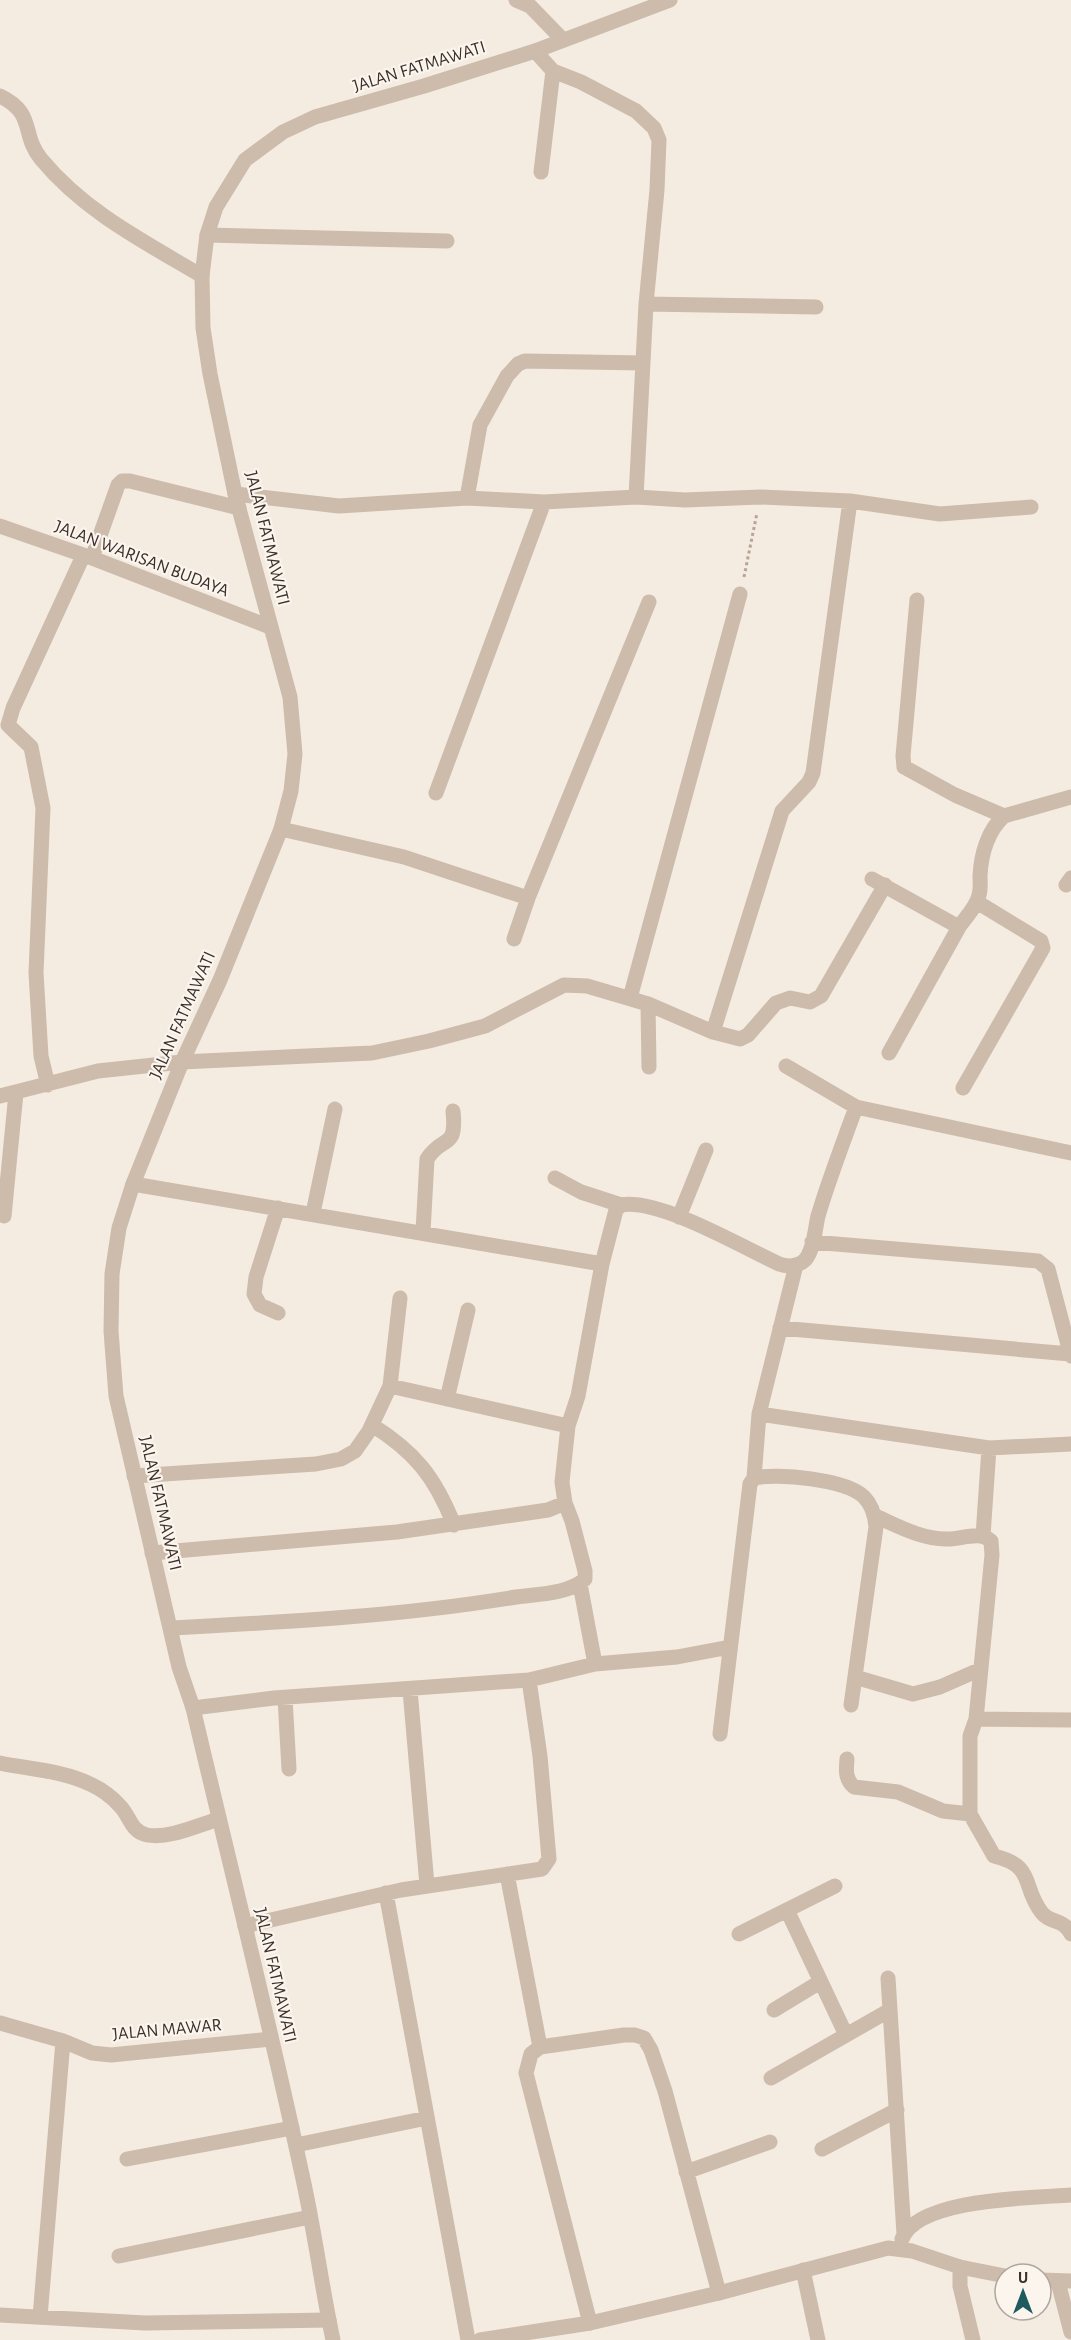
<svg xmlns="http://www.w3.org/2000/svg" width="1071" height="2340" font-family="'Alegreya Sans',sans-serif">
	<rect width="100%" height="100%" fill="#f4ebe1"/>
	<g fill="none" stroke-linecap="round" stroke-linejoin="round">
		<path stroke="#b9a596" stroke-width="3" stroke-dasharray="3 3" stroke-linecap="butt" d="M744 577 757 513"/>
		<path stroke="#cdbbac" stroke-width="15" d="M516 0 530 6 563 40
			M0 96C36 113 21 135 41 159 85 212 143 241 202 276
			M541 172 553 71
			M207 235 447 241
			M646 304 816 307
			M235 494 339 506 467 498 544 502 636 497 646 304 657 190 659 140 654 128 636 111 581 82 553 71 535 51
			M636 497 685 500 760 497 850 501 813 773 809 782 782 811 713 1032
			M467 498 480 425 507 376 518 364 525 361 643 363
			M850 501 940 514 1031 507
			M0 526 92 558 270 627
			M92 558 118 485 122 481H130L239 508
			M917 600 903 756 904 767 955 795 1004 816
			M436 793 544 502
			M281 829 404 857 528 898
			M872 879 959 927 889 1053
			M1066 885 1071 878
			M959 927C966 917 977 906 979 895 981 889 980 882 980 876 981 854 988 830 1004 816L1071 797
			M514 939 528 898 649 602
			M630 998 740 594
			M648 1004 649 1067
			M786 1066 856 1107 1071 1153
			M48 1085 41 1056 36 973 43 808 31 747 8 725 13 708 83 556
			M963 1088 1043 948 1041 941 977 902
			M0 1096 98 1071 182 1062 372 1053 429 1041 485 1026 564 985 587 986 648 1004 713 1032 740 1039 748 1035 776 1003 790 998 810 1002 821 996 885 885
			M555 1178 581 1192 621 1205
			M133 1184 602 1264
			M278 1208 256 1277 254 1294 260 1305 278 1313
			M313 1213 335 1109
			M4 1216 16 1093
			M679 1217 706 1150
			M423 1232 427 1159C443 1134 457 1151 453 1111
			M812 1242 1038 1261 1048 1269 1071 1356
			M780 1328 1070 1354
			M390 1386 568 1426
			M447 1399 468 1310
			M759 1414 989 1448 1071 1444
			M372 1425C415 1452 435 1477 454 1525
			M134 1476 316 1464 341 1459 355 1451 369 1431 390 1386 400 1298
			M754 1478 759 1414 796 1265
			M875 1516C898 1526 921 1539 946 1539 961 1540 979 1530 991 1541L992 1555 976 1719 970 1736V1814L994 1856C1036 1866 1021 1886 1042 1913 1051 1924 1063 1918 1071 1934
			M983 1536 989 1448
			M152 1553 397 1532 548 1510 565 1503
			M580 1584 595 1664
			M171 1628C286 1622 402 1616 516 1597 537 1594 569 1594 585 1579V1571L572 1521 565 1503 562 1482 568 1426 578 1396 602 1264 616 1210 621 1205C659 1198 742 1247 779 1264 787 1267 798 1267 805 1260 814 1250 815 1229 818 1216 829 1179 843 1143 856 1107
			M855 1677 913 1694 940 1687 981 1669
			M410 1690 427 1885
			M285 1698 289 1769
			M193 1708 274 1698 529 1680 595 1664 677 1657 730 1647
			M976 1719 1071 1720
			M720 1734 750 1484 754 1478C777 1473 846 1479 864 1497 872 1505 875 1515 876 1527L851 1705
			M847 1759C846 1770 845 1779 854 1787L898 1792 943 1811 970 1814
			M0 1763C29 1769 64 1771 90 1784 101 1789 112 1797 120 1806 130 1816 131 1832 147 1835 170 1839 198 1825 219 1819
			M507 1874 540 2047
			M386 1893 468 2340
			M787 1910 846 2035
			M245 1926 401 1890 542 1869 549 1859 540 1756 529 1680
			M739 1934 835 1886
			M888 1978 904 2234
			M774 2010 820 1982
			M0 2023 63 2041 92 2053 111 2055 271 2039
			M771 2078 890 2010
			M296 2145 427 2118
			M822 2149 897 2110
			M127 2159 292 2128
			M686 2172 770 2142
			M902 2239C918 2198 1032 2198 1071 2195
			M119 2256 310 2217
			M960 2267V2286L973 2340
			M803 2270 818 2340
			M1058 2282 1071 2332
			M0 2315 145 2323 329 2320
			M40 2317 63 2041
			M590 2323 526 2073 531 2054 540 2047 624 2035H635L644 2038 651 2050 665 2091 719 2293"/>
		<path stroke="#cdbbac" stroke-width="15" d="M1041 2280 1071 2281
			M333 2340C321 2284 314 2226 301 2170 268 2015 229 1862 193 1708L179 1667 116 1396 111 1331 112 1274 119 1228 133 1184 182 1062 220 980 281 829 291 791 295 754 290 697 235 494 210 374 203 328 202 276 207 235 216 207 245 160 283 132 315 117 424 86 535 51 670 0
			M480 2340 590 2323 719 2293 888 2248 912 2251 960 2267 1005 2276"/>
	</g>
	<g text-anchor="middle" stroke-width="4.5" stroke-linejoin="round" paint-order="stroke">
		<g font-size="18" fill="#3b302b" stroke="#fbf5ee">
			<text transform="translate(419 66) rotate(-17)" y="6">JALAN FATMAWATI</text>
			<text transform="translate(268 538) rotate(76)" y="6">JALAN FATMAWATI</text>
			<text transform="translate(142 558) rotate(21)" y="6">JALAN WARISAN BUDAYA</text>
			<text transform="translate(182 1015) rotate(-66)" y="6">JALAN FATMAWATI</text>
			<text transform="translate(161 1503) rotate(77)" y="6">JALAN FATMAWATI</text>
			<text transform="translate(276 1975) rotate(77)" y="6">JALAN FATMAWATI</text>
			<text transform="translate(167 2029) rotate(-5)" y="6">JALAN MAWAR</text>
		</g>
	</g>
	<g transform="translate(1023 2292)"><circle r="28" fill="#fbf5ee" stroke="#aea6a0" stroke-width="1.5"/>
	<path d="M0-4.5L10 22L0 15L-10 22Z" fill="#1f5a5e"/>
	<text y="-9" font-size="16" font-weight="bold" text-anchor="middle" fill="#3b302b">U</text>
	</g>
</svg>
